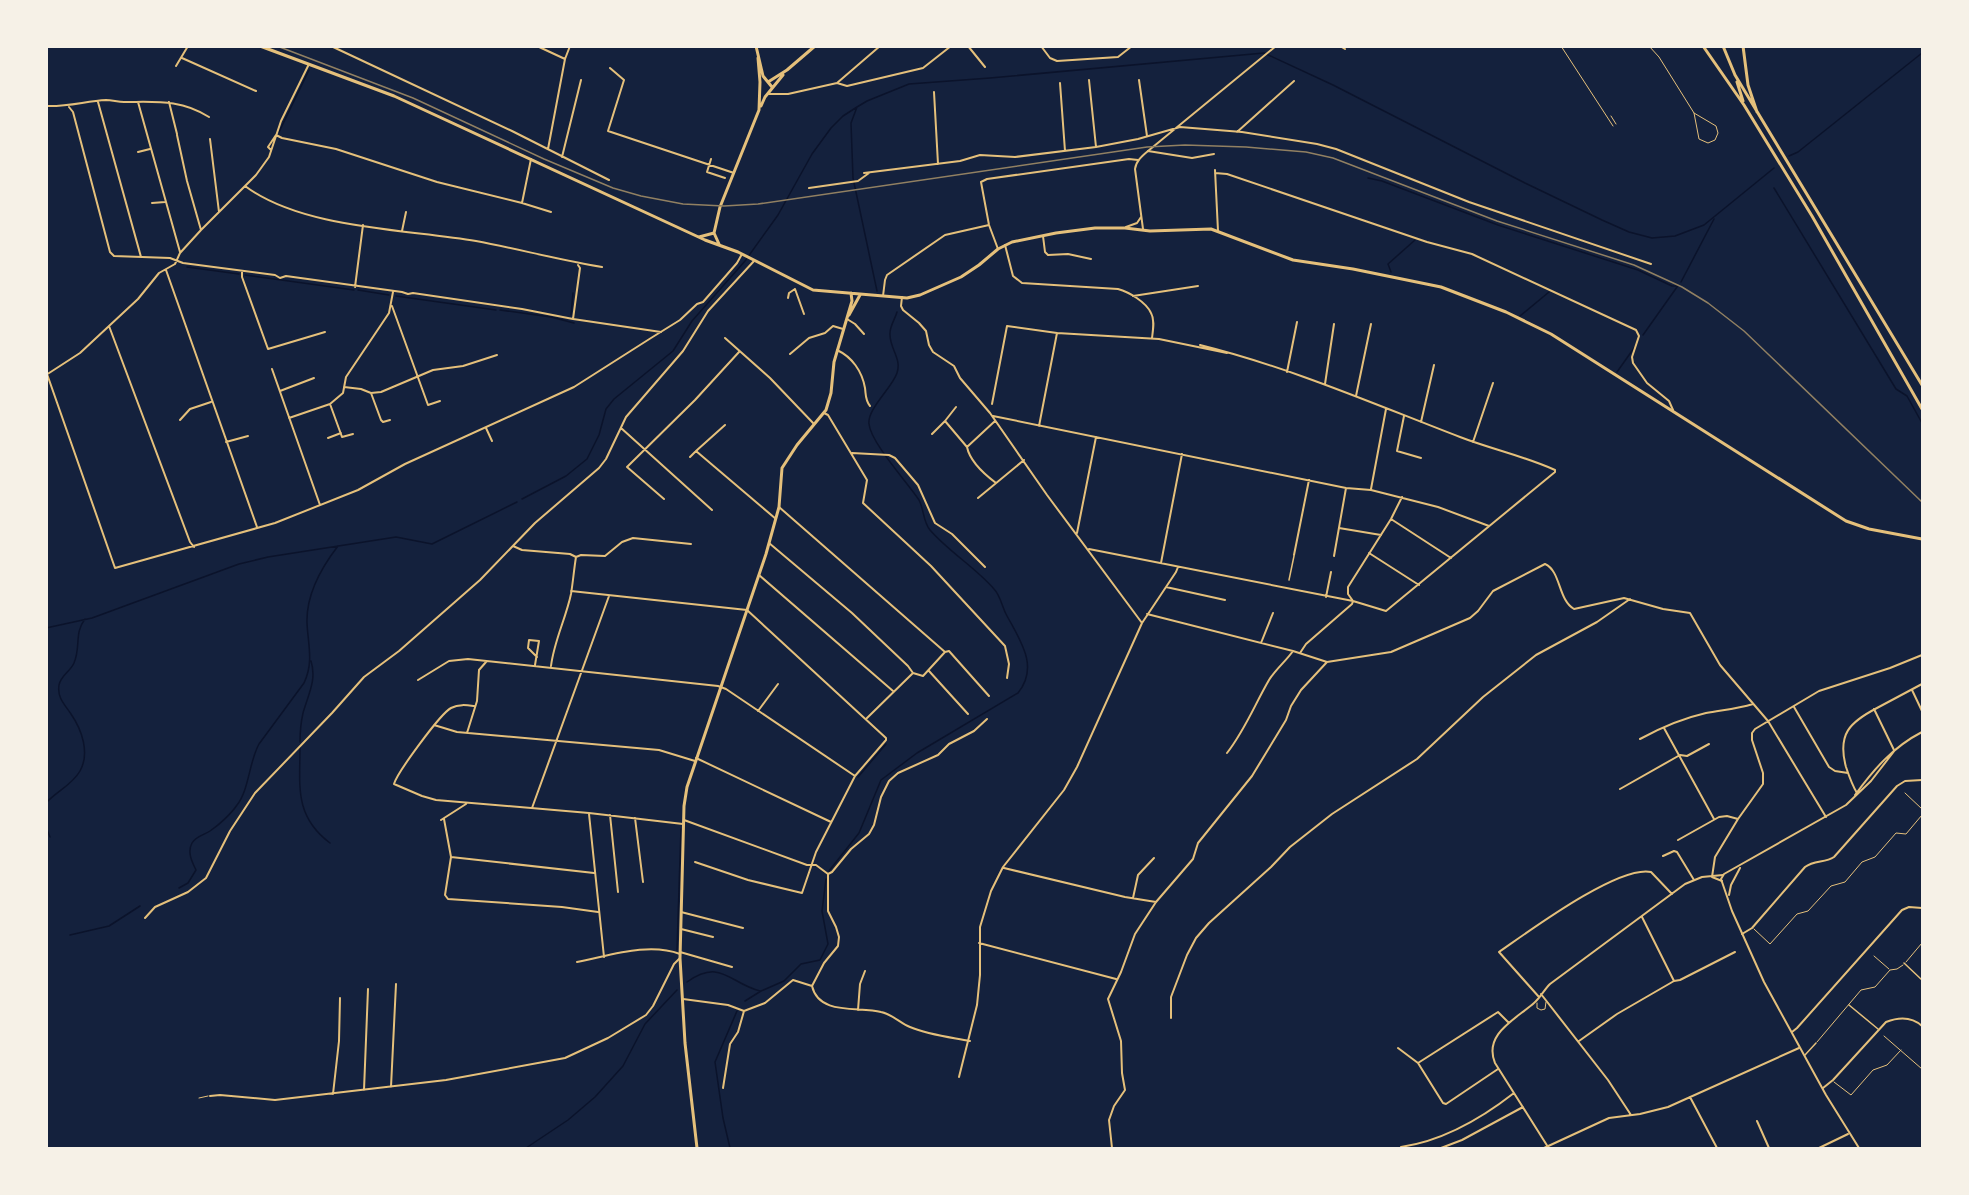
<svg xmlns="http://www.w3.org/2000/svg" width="1969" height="1195" font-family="Figtree,sans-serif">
	<rect width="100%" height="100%" fill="#14213d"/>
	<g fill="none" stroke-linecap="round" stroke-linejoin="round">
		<path stroke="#0b132b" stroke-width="1.5" d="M279 132 309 70
			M1789 156 1798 152 1922 53
			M1368 178 1382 181 1498 225 1638 270 1672 286H1678
			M1774 188 1896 389 1907 396 1922 423
			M187 267 239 274
			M1391 272 1388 264 1415 240
			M245 275 354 290
			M1681 282 1714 219
			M358 290 389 295
			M877 291 853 178 851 123 857 107 867 101 909 84 990 78 1264 53 1333 85 1525 183 1602 220 1629 232 1652 238 1675 236 1704 225 1774 168
			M396 296 496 310
			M500 310 551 317 574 323
			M571 315 573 293
			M1520 316 1549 292
			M1643 335 1677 287
			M1617 372 1634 348
			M522 499 566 476 587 459 599 435 606 409 614 399 673 351 692 321 745 261 778 215 812 154 831 128 843 116 857 107
			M46 628 92 618 239 564 268 557 396 537 432 544 517 502
			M300 742C300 732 301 722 303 713 308 695 317 680 311 661
			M300 747C300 786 294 816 330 843
			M858 777 886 744
			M46 803C57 791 72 785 80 771 90 753 82 730 71 714 65 705 57 698 59 685 61 675 70 672 74 663 81 647 74 633 85 619
			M46 827 50 837
			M829 871 859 833 881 780 917 753 1018 693C1040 666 1019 639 1006 614 1002 606 1000 595 994 589 975 567 949 552 930 530 923 522 924 509 919 500 907 482 871 443 869 424 867 409 892 388 897 373 902 358 889 348 890 333 890 326 895 319 897 312
			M179 888 188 883 196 870C192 862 187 852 192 843 196 836 204 835 210 831 219 825 231 814 237 805 249 790 249 762 259 744L304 683C314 662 308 645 307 623 306 594 321 568 338 546
			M70 935 109 926 140 906
			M677 950 681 829
			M687 982C721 958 729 983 760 991
			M745 1001 761 991 784 981 801 964 820 960 828 944 822 911 826 879
			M526 1148 568 1120 595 1097 623 1066 645 1024 677 990
			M730 1148 723 1118 715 1062 737 1011"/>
		<path stroke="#e5c07b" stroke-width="1" d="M1561 46 1613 126
			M1649 46 1659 57 1694 113 1699 139 1708 143 1715 140 1718 133 1716 126 1694 113
			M1611 116 1616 124
			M1905 793 1922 809
			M1754 929 1770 944 1797 914 1808 911 1831 886 1845 882 1862 862 1875 857 1896 833 1906 834 1922 815
			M1874 956 1889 969
			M1906 962 1922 943
			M1537 1003V1008L1541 1010 1545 1009 1546 1002
			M1884 1036 1922 1069
			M1817 1042 1861 990 1875 987 1890 970 1897 969 1903 965
			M1834 1082 1851 1095 1873 1070 1887 1065 1901 1050
			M199 1098 208 1096"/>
		<path stroke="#e5c07b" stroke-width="1.5" d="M1289 580 1294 556
			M1904 963 1922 980
			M1849 1005 1878 1029
			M1805 1055 1816 1043"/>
		<path stroke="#e5c07b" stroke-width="2" d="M331 46 512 131 609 180
			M537 46 565 59 548 149
			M968 46 985 67
			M1041 46 1050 58 1057 61 1118 57 1132 46
			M1340 46 1345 49
			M182 58 256 91
			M565 59 570 46
			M176 66 188 46
			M610 68 624 80 608 131 734 173
			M1089 80 1096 147
			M1139 80 1147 136
			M837 83 847 86 923 68 951 46
			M1060 83 1065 151
			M934 92 938 164
			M769 94H788L837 83 880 46
			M98 102 141 257
			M138 102 180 252
			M169 102 177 134
			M46 106C68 107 86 101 106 100 112 100 118 102 124 102 156 102 181 99 209 117
			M69 107 73 112 110 252 114 256 170 258 183 263 275 275 280 278 286 276 402 292 408 294 413 293 522 309 573 319 661 332
			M1237 132 1294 81
			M177 135 187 181 201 230
			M276 135 282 138 336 149 437 182 522 203 551 212
			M210 139 219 212
			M271 150 268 147 276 135
			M1148 151 1276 46
			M138 152 150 149
			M562 157 581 80
			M711 159 707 172 725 178
			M1215 170 1218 231
			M864 173 960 161 980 155 1015 157 1096 147 1138 139 1180 127 1242 132 1317 144 1336 149 1469 202 1651 264
			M1215 173 1227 174 1427 242 1472 254 1636 330 1639 336 1632 357 1633 363 1647 383 1669 401 1673 410
			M245 186C303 229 406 229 476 241 518 249 560 260 602 267
			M809 188 858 181 869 173
			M152 203 165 202
			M522 203 531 159
			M402 231 406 212
			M1043 236 1045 252 1048 255 1068 254 1091 259
			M1005 245 1013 276 1022 283 1118 289C1129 292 1146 302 1151 313 1155 320 1153 330 1152 338
			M998 249 989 225 981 182 987 179 1129 159 1138 160
			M166 270 257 527
			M242 271V277L268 349 325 332
			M355 287 363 225
			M795 289 804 314
			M883 296 885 280 887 275 945 235 989 225
			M1133 296 1198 286
			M902 297 901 306 903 310 919 323 926 331 929 345 933 352 954 366 960 378 990 413 1047 495 1142 623
			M788 298 789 293 795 289
			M392 306 428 405 440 401
			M573 319 580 268 578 265
			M847 319 855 324 864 334
			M109 326 190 542 194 547
			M725 338 770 378 814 424
			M837 350C852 357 862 371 865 388 866 395 865 400 870 406
			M790 354 809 338 825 333 833 326 843 329
			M272 369 320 505
			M1287 372 1297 322
			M47 374 115 568 275 523 358 490 405 464 574 387 651 338 680 320 697 304 703 302 737 263 742 254
			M46 375 80 353 138 299 159 273 175 264 180 253 201 230 256 175 269 157 281 121 309 64
			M1325 384 1334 324
			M344 387 361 389 371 393 381 392 433 370 463 366 497 355
			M280 391 314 378
			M371 393 381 420 383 422 390 420
			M1356 396 1371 324
			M330 404 342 437 353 434
			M992 404 1007 326 1057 333 1159 339 1227 353 1200 345C1289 367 1374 404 1460 437 1491 449 1524 456 1555 470V472L1386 611 1353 601 1089 549
			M824 413 828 415 867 480 863 503 931 566 1005 646 1009 664 1007 678
			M993 416 1346 488 1371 490 1438 507 1489 526
			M1404 416 1397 451 1421 458
			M289 418 330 404 343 393 346 377 389 313 393 292
			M180 420 190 409 211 402
			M945 421 956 407
			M1421 422 1434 365
			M725 425 696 451 776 519
			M1039 426 1057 333
			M486 428 492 441
			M621 428 712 510
			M932 434 945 421 967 447C970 462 984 474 996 483
			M328 438 341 433
			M226 442 248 436
			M1473 442 1493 383
			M967 447 995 421
			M852 453 889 455 895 458 918 485 935 523 952 534 985 567
			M690 457 696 451
			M1371 489 1386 409
			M978 498 1024 460
			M664 499 627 467 695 400 739 352
			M779 507 945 652 949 651 989 696
			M1391 519 1451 558
			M1339 528 1381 535
			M1077 533 1096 437
			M769 543 852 613 908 666 913 673
			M513 546 522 550 570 554 576 557C574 569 573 582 571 594 566 618 554 641 551 666
			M1369 553 1419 585
			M1294 555 1309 480
			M1334 556 1346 488
			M576 557 581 555 605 556 622 542 633 538 691 544
			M1161 563 1182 454
			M759 575 893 691
			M1166 587 1225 600
			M571 591 747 610 886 738V740L855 776 816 852 802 893 748 880 695 862
			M1326 597 1331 572
			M1147 614 1293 651 1327 662
			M1261 643 1273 613
			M1300 653 1306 644 1352 604 1353 601 1348 594V587L1391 519 1402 497
			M535 665 539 641 529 640 528 648 537 657
			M929 671 968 714
			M913 673 923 676 945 652
			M418 680 449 661 468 659 718 686 726 689 855 776
			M1912 690 1922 711
			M474 706C466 705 459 704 451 708 440 714 397 773 394 784L422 796 436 800 589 813 683 824
			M1794 707 1829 767 1835 771 1848 773
			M1874 709 1894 750
			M758 711 778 684
			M867 718 913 673
			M434 725 457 732 659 750 695 761
			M1664 728 1714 819
			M467 733 477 701 479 670 486 662
			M1640 739C1660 728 1684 718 1706 713 1722 710 1737 709 1753 704
			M1227 753C1245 730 1255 704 1269 680 1276 669 1286 661 1293 651
			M696 758 831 822
			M1620 789 1680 755 1687 756 1709 744
			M1857 793C1852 785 1849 776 1846 767 1837 734 1850 722 1877 708 1892 700 1907 692 1922 684
			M532 808 609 596
			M589 814 604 957
			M610 815 618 892
			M635 818 643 882
			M444 819 451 857 445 895 448 899 562 907 598 912
			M441 820 466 804
			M684 820 807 865H816L828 874
			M1678 840 1719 817 1727 816 1738 819
			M1663 856 1674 851 1677 852 1694 880
			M451 857 594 873
			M1004 868 1125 897 1156 902
			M828 874 832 872 851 849 869 834 874 825 881 797 889 781 898 773 938 755 949 744 974 731 987 719
			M1712 877 1715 857 1738 819 1763 784V773L1752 740V733L1755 729 1819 691 1890 668 1922 655
			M1712 877 1722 881
			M1133 898 1138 875 1154 858
			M681 912 743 928
			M1642 917 1674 981
			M145 918 155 907 188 892 206 878 230 831 255 793 332 713 364 677 399 651 480 580 535 523 599 468 606 459 626 417 683 351 708 311 754 261
			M681 929 713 937
			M1742 934 1752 928 1805 867C1814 860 1825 863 1834 857L1897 786 1905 781 1922 780
			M979 943 1116 979
			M680 952 732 967
			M577 962C609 956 648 942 680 954
			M812 986C819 1016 859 1006 881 1012 892 1014 900 1023 910 1027 929 1035 949 1037 970 1041
			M812 986 824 963 838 946 839 937 836 927 828 911V874
			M1541 994 1608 1080 1631 1115
			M1539 997 1499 952C1528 932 1618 865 1651 872L1672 894
			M683 999 728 1005 744 1011
			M858 1010 860 984 865 971
			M744 1011 765 1003 793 980 812 986
			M1171 1018V997L1187 955 1196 938 1209 923 1271 867 1290 847 1332 814 1417 759 1483 697 1536 655 1597 622 1630 599
			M1792 1032 1797 1028 1902 910 1909 907 1922 908
			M1579 1041 1617 1014 1674 981 1680 980 1735 952
			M1398 1048 1418 1063 1498 1012 1509 1023
			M1418 1063 1443 1103 1446 1104 1498 1069
			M959 1077 977 1005 980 975V927L991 891 1003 867 1064 790 1077 767 1142 623 1176 572 1178 567
			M391 1087 396 984
			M723 1088 730 1044 738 1032 744 1011
			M1823 1088 1833 1080 1886 1022C1899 1017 1912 1017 1922 1026
			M364 1090 368 989
			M333 1094 339 1041 340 998
			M210 1096 220 1095 275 1100 446 1080 565 1058 608 1038 646 1015 653 1006 674 964 680 958
			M1690 1097 1717 1148
			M1757 1121 1769 1148
			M1548 1147 1495 1063C1483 1034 1516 1019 1534 1003 1540 998 1544 990 1550 984L1685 884 1702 877 1723 875
			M1112 1148 1109 1120 1114 1106 1125 1090 1122 1073 1121 1041 1108 999 1121 972 1135 934 1156 902 1193 859 1198 843 1252 776 1286 720 1291 706 1301 690 1327 662 1391 652 1470 618 1478 611 1493 591 1545 564C1561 571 1558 600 1574 609L1624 598 1663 609 1690 613 1720 665 1768 721 1826 817
			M1401 1148V1147C1442 1141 1482 1118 1514 1093
			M1441 1148 1462 1140 1523 1107
			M1544 1148 1609 1118 1640 1114 1668 1107 1799 1048
			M1819 1148 1848 1134"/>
		<path stroke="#e5c07b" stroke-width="2" d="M1126 227 1137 223 1141 217
			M1143 229 1135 169C1136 161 1142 156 1148 151L1192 158 1214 154
			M1855 795C1874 769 1893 747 1922 732
			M1729 895 1731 885 1740 868
			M1859 1148 1826 1095 1764 982 1732 911 1721 879 1724 874 1846 805 1871 781 1895 750"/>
		<path stroke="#e5c07b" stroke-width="3" d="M260 46 394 96 705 240 738 252 813 290 907 298 920 295 961 277 979 265 998 249 1012 242 1056 233 1095 228H1125L1150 231 1211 229 1293 260 1353 269 1441 287 1506 312 1551 334 1846 521 1869 529 1922 539
			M756 46 763 76 772 87
			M768 82 787 70 815 46
			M761 106 765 97 783 75
			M699 237 714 233
			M719 244 714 233 720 207 759 110 760 82 758 58
			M849 315 860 295
			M697 1148 685 1043 680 958 684 806 687 787 766 554 779 507 782 468 797 445 826 410 831 393 834 362 852 301 851 293"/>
		<path stroke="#e5c07b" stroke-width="3" d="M1703 46 1744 105 1812 216 1922 409
			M1723 46 1735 75
			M1743 46 1748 85 1757 112
			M1735 75 1922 385
			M1737 82 1743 101"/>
		<path stroke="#918062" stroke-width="1.5" d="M277 46 413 98 544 159 613 188 641 196 683 204 724 206 758 204 1147 147 1185 145 1246 147 1306 152 1333 158 1497 221 1634 265 1682 287 1708 303 1744 331 1922 502"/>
	</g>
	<rect width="1969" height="1195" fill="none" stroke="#f6f1e7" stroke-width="96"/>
</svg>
